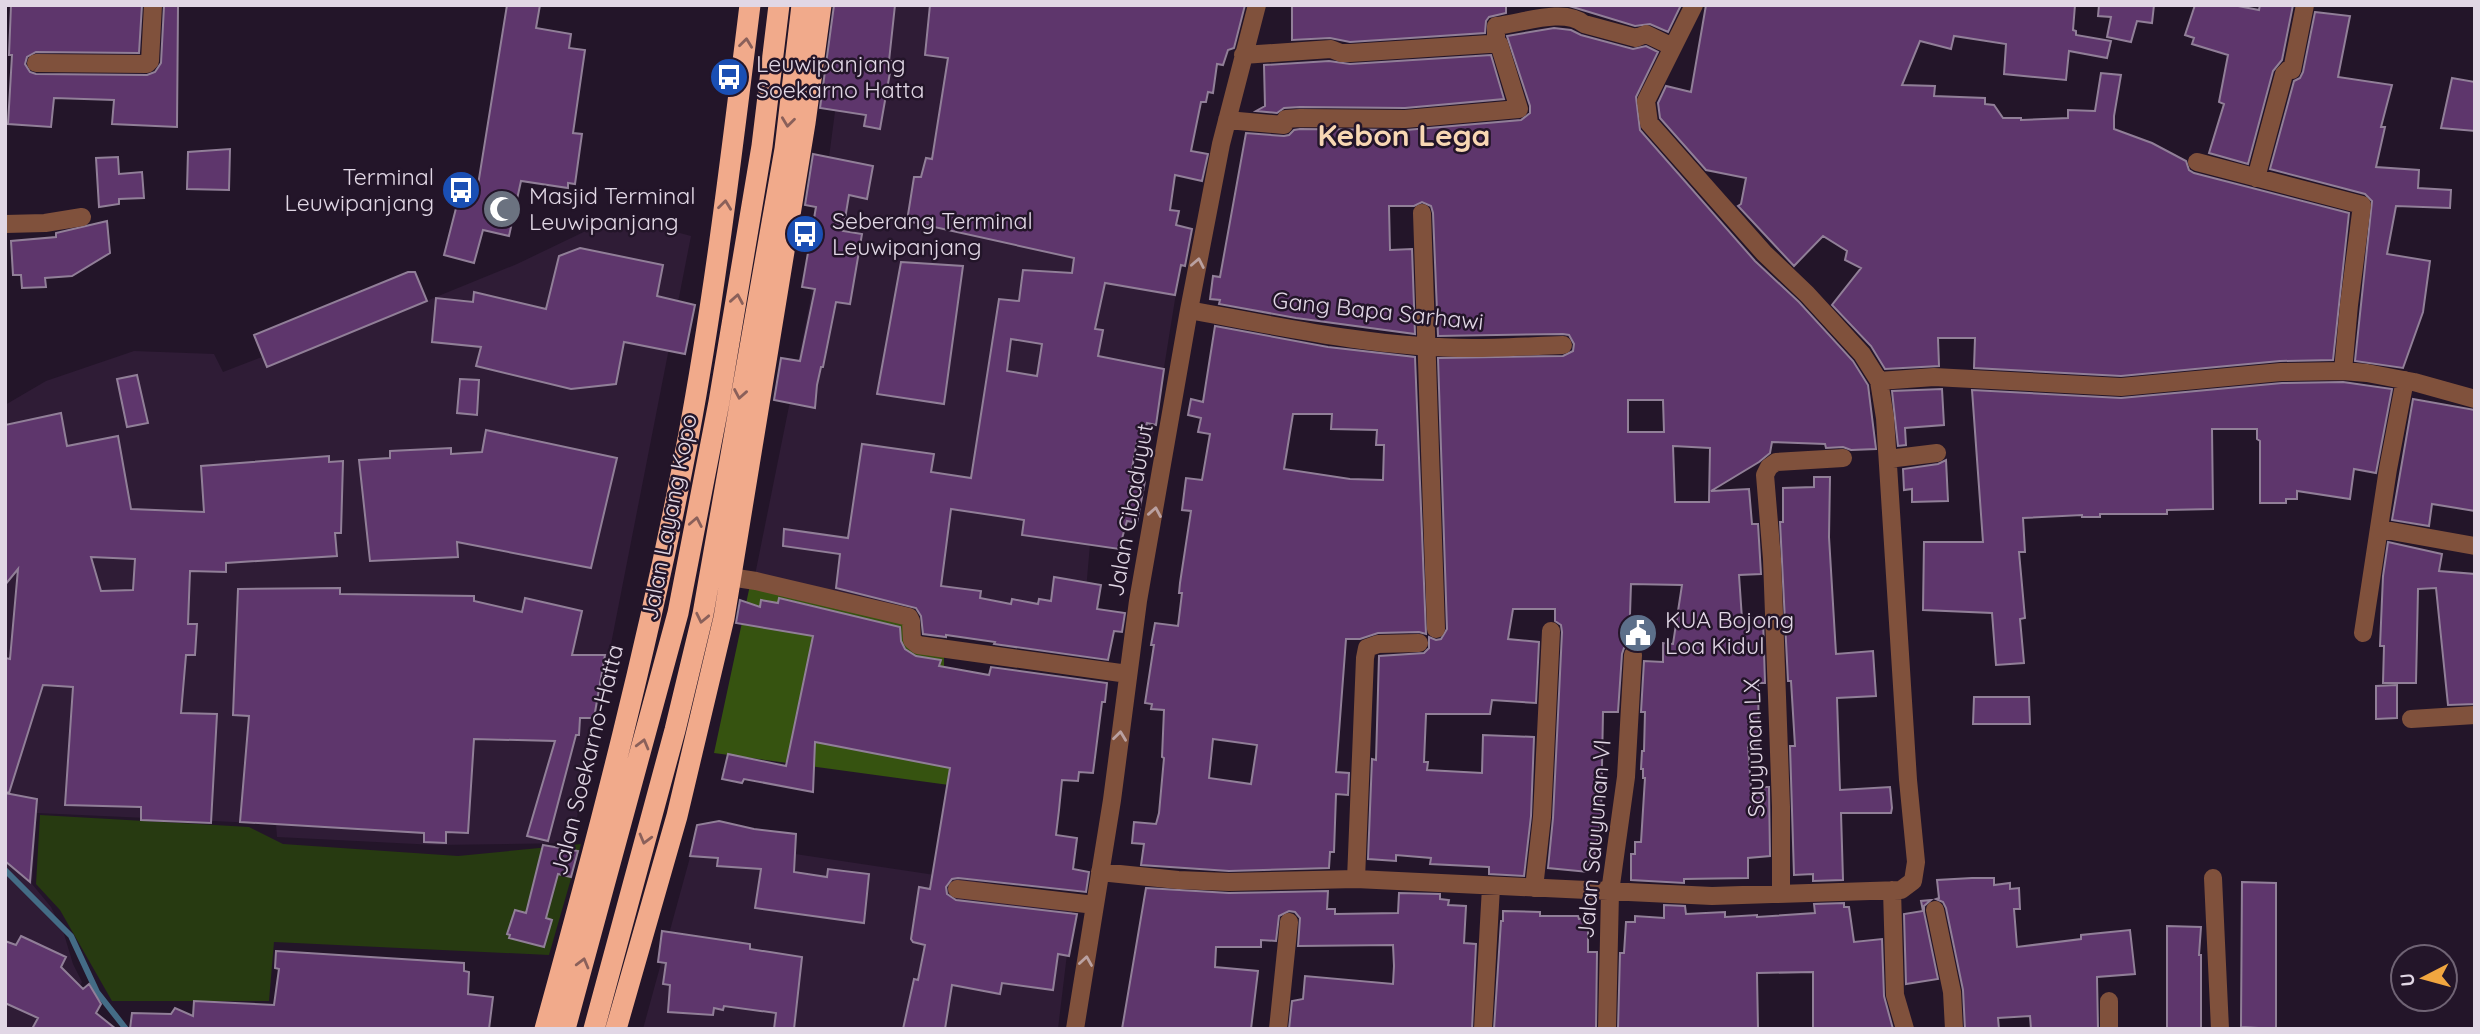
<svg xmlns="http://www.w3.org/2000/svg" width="2480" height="1034" font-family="Quicksand,sans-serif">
	<rect width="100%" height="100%" fill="#231529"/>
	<path fill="#2f1c36" d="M849 5H1128L1097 277 1177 287 1153 436 1001 411 1091 533 1084 613 923 590 920 609 754 580 810 302Z
		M617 216 691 236 572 843 436 845 277 837 276 824 37 813 32 884 51 907 64 934 73 964 82 982 59 1029H5V405L46 381 134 351 214 354 223 372 262 357 267 366 517 264Z
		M695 839 1074 896 1058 1029H643Z"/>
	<path fill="#273a11" d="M40 815 249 827 283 844 458 856 581 844 549 955 274 942 269 1001H112L60 910 36 884Z"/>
	<path fill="#365310" d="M750 585 908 621V648L944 654V669L971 788 714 753Z"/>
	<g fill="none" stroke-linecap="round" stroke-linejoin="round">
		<path stroke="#446c86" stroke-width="6" d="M5 870 71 936 97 992 126 1029"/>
	</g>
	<path fill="#5e366c" stroke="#917f98" stroke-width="2" fill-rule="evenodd" d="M11 5H142L139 53 36 52 27 57 25 64 30 72 36 74 147 75 155 72 161 63 164 6 178 5 177 127 112 124 114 100 54 98 51 127 8 124 12 55H9Z
		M507 5H540L536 28 571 34 569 48 585 50 573 133 582 134 575 184 568 183V188L521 181 509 236 483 230 474 263 444 255 463 181 478 185Z
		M834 5H895L889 61H892L880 129 864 126 866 115 820 108Z
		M930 5H1245L1234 48 1228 50 1223 65 1217 64 1213 93 1208 92 1206 102H1201L1191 151 1208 154 1202 181 1175 175 1170 210 1179 211 1176 225 1192 229 1185 266 1181 265 1175 295 1105 283 1095 329 1103 330 1098 356 1164 369 1156 425 1147 423 1143 443 1137 442 1130 479 1145 481 1137 523 1127 521 1119 549 1022 535 1024 520 951 509 941 586 981 591 980 598 1011 604 1012 599 1038 604 1039 599 1051 601 1054 577 1101 585 1097 609 1125 613 1122 632 1114 631 1108 660 994 644 995 642 946 635V637L923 634 921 616 916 608 836 588 840 554 783 546 784 529 848 538 862 444 934 454 931 472 971 478 999 299 1019 301 1023 270 1072 273 1074 258 907 221 914 177H921L926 158 932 159 948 58 925 55ZM1011 339 1042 344 1037 376 1007 371Z
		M1292 5H1506V13L1489 17 1486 21 1485 33 1350 42 1330 38 1292 40Z
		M1566 5H1681L1668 32 1650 24 1635 26Z
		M1706 5H2075L2073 30 2076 31V35L2111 41 2107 58 2069 51 2066 80 2004 74 2006 44 1954 36 1951 49 1920 41 1902 85 1935 86 1934 96 1985 98V104L1994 105 2003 118H2021V120L2068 118V110L2095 111 2101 73 2121 75 2114 116V129L2152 143 2186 161 2189 170 2194 173 2349 213 2333 360 2280 361 2121 376 1974 368 1975 338H1938L1939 366 1885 369 1871 346 1832 305 1861 268 1845 260 1847 251 1823 236 1794 266 1738 206 1741 204 1746 178 1706 170 1660 118 1658 103 1666 86 1691 92Z
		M2099 5H2154L2152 23 2137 21 2131 42 2107 37 2111 17 2098 16Z
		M2195 5H2233L2259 10 2260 5H2293L2282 60 2273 71 2248 164 2209 153 2224 104 2219 102 2228 55 2192 44 2194 38 2185 35Z
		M2315 12 2350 16 2338 77 2392 85 2381 127H2385L2376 167 2419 170 2418 188 2451 190 2450 208 2396 206 2387 254 2430 261 2423 312 2403 368 2355 361 2372 201 2365 194 2270 169 2294 81 2300 78 2303 72Z
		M1554 28 1571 30 1581 35 1633 49 1646 46 1658 52 1636 97 1640 130 1755 261 1799 302 1853 361 1868 385 1876 449 1851 450 1843 447 1826 448 1825 444 1772 442 1770 453 1759 462 1711 491 1749 489 1752 524H1758L1761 574 1739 575 1742 619 1763 618 1765 683H1758L1759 745H1748L1751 787H1769L1770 856 1748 858V878L1684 879V883L1631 880V854H1635V842H1641L1645 778H1643V769H1641L1642 751H1644L1645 712H1641L1644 661 1663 662V643L1673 644 1682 585 1631 584 1629 645 1624 648 1622 654 1618 712H1603L1601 818 1593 863 1590 862 1588 872 1548 868 1553 818 1562 632 1561 625 1555 621V609H1513L1508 639 1539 642 1536 703 1492 700 1490 714H1426L1424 762H1428L1427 770 1482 773 1483 735 1534 737 1531 816 1524 876 1489 874V867L1430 864 1431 858 1396 855V861L1368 859 1372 759 1376 760 1379 656 1424 653 1429 648V637L1436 640 1441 639 1447 629 1438 358 1563 356 1573 351 1574 344 1569 335 1563 334 1438 336 1433 213 1431 206 1422 202 1414 206H1389L1390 250 1412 249 1415 334 1296 318 1219 304 1220 300 1210 299 1213 276 1220 277 1246 133 1284 136 1289 135 1294 130 1300 129 1406 130 1521 120 1530 113V106L1507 36ZM1628 400H1663L1664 432H1628ZM1673 446 1710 448 1709 502H1675Z
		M1491 55 1504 99 1405 108 1300 107 1284 108 1277 113 1256 111 1265 106 1264 65 1329 61 1350 64Z
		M2452 78 2475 82V131L2441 128Z
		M230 149 229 190 187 189 188 152Z
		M813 154 873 166 867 199 849 195 843 231 862 234 850 304 836 302 823 367H821L817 385 815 408 774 400 781 358 800 361 815 289 802 287 816 207 805 205Z
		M118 157 119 174 142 172 144 198 119 199V204L99 207 96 158Z
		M107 221 110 253 72 276 45 278 46 287 22 288 21 275H13L11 241 56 237V233Z
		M580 248 663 265 657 296 695 305 685 354 624 342 616 384 571 389 476 366 481 347 432 342 436 298 473 302 474 292 546 309 559 256Z
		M901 262 963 266 944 404 877 394Z
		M408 272H415L427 301 267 367 254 335Z
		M1215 326 1328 347 1415 357 1426 634 1419 632 1378 633 1360 639H1346L1336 772 1349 773 1348 795 1336 794 1334 852H1330L1329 868 1229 871 1141 865 1144 844 1132 843 1134 822 1156 824 1159 813 1164 758 1162 757 1164 710 1151 709 1152 704 1145 703 1154 645H1151L1155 623 1178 626 1182 593H1179L1180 583 1191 511 1182 510 1186 478 1202 480 1210 434 1198 432 1201 418 1188 415 1191 399 1203 402ZM1293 414H1332L1331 429 1377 430 1376 445H1384L1383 480 1350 479 1284 469ZM1213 739 1257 745 1251 784 1209 778Z
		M137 375 148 423 127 427 117 379Z
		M460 379 479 380 477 415 457 413Z
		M2343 382 2392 389 2376 473 2354 469 2350 499 2297 491V499H2286V503H2260V441L2257 439V429H2212L2213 509 2167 510V514H2100V517H2082V515L2023 518 2025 552H2019L2025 618 2020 619 2024 663 1996 665 1992 613 1923 610 1924 542H1983L1972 390 2121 398 2282 383Z
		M1942 389 1944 425 1905 428 1906 445 1898 446 1892 391Z
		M2413 399 2475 410V511L2432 504 2429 526 2392 520Z
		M61 413 67 446 118 436 131 509 204 512 201 466 329 456V462L343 461 341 533H335L337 556 226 563V572L190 571 188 624H197L195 655H186L181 713 217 714 211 823 141 820V807L65 805 73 687 43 685 9 793 5 792V658L10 659 18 569 5 585V425ZM91 557 135 559 133 590 101 591Z
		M486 430 617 458 591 568 457 542 458 557 370 561 359 460 390 458V451L451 448V454L482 452Z
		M1946 460 1948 501 1912 502V489L1904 490 1903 469 1938 464Z
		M1814 477H1830L1829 537 1836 654 1873 651 1876 696 1837 698 1840 790 1890 787 1892 808 1891 813H1841L1843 880 1813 881V874L1794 875 1790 746H1795L1791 681H1788L1780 522H1783V488L1814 487Z
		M2388 542 2442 554 2439 571 2475 574V704L2448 705 2436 588 2418 589 2416 683H2383L2384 646H2380L2383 576Z
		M340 588V594L474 596V601L522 612 525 598 582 611 572 655H605L594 718H580L579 735H576L548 841 527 836 555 741 474 739 468 833 446 832V843L424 842V833L240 822 249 716 233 715 238 589Z
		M779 598 900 627 901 641 905 649 916 656 941 660 939 666 989 675 991 667 1107 683 1105 702H1102L1093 773 1079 772 1078 781 1062 780 1059 810 1056 835 1077 838 1073 869 1089 872 1086 892 958 878 952 879 946 887 947 894 956 900 1077 914 1069 956 1058 954 1053 990 1002 983 1000 994 952 985 945 1029H903L914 979 918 980 925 945 913 942 911 939 919 887 930 889 950 768 815 742 813 792 744 779 742 783 722 779 728 754 786 766 813 636 736 623 740 600 760 607 761 600 778 603Z
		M2397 685V718L2376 719V686Z
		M1974 697H2029L2030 724H1973Z
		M5 793 37 799 30 882 5 861Z
		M719 821 754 829 796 834 794 872 827 877 828 869 869 874 864 923 755 908 761 869 717 866 718 858 690 856 697 825Z
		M543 845 578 851 571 877 558 874 546 918 552 920 544 947 509 938 510 935 507 934 515 910 526 913Z
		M1972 878H1994V885L2010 883V889L2019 888 2020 909H2014L2017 947 2081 939V935L2130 930 2135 974 2097 977 2098 1029H2031L2030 1016 1998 1018 1999 1029H1965L1963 990 1946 908 1943 902 1936 899 1939 898 1937 880Z
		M2242 882 2276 883V1029L2241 1027Z
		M1146 888 1229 893 1328 891 1327 909H1335V914L1398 913 1399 893 1440 894V899L1449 900 1448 905 1466 906 1464 943 1476 944 1472 1029H1289L1292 1001 1303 999 1305 976 1393 984 1394 966 1393 945 1298 946 1300 918 1295 912 1289 911 1279 916 1276 941 1261 940V947H1216L1215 967 1258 971 1251 1029H1122Z
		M1931 900 1924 906V912L1938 979 1906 984 1904 914 1923 911 1921 901Z
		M1844 903V907H1849L1854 942 1882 939 1884 996 1893 1029H1813V972L1757 973 1758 1029H1618L1620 953H1624L1626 922H1635V916L1664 918V905L1685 906 1686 914 1725 912V917L1757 915V917L1815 913 1814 904Z
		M1503 911 1540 912V916H1578L1579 919H1588V952H1597L1596 1029H1494L1501 921H1503Z
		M2167 926 2201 927 2199 955H2201V1028L2167 1029Z
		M662 931 750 944V949L802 957 794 1029H774L776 1013 724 1006 723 1010 714 1008 713 1015 668 1012 670 985 663 984 666 963 658 962Z
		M21 936 66 957 61 967 83 989 89 984 101 1004 96 1013 116 1029H32L38 1018 5 1003V941L16 945Z
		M276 951 464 963V971L469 972 468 994 493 997 489 1029H130L132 1013 171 1014 175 1008 193 1016 194 1001 274 1005 279 969 275 968Z"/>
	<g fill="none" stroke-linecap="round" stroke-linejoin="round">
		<path stroke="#80513c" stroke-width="18" d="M1243 55 1331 49 1341 53H1350L1489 44 1496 43V26C1520 24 1564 7 1584 24L1636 38 1646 34 1673 47
			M36 63 147 64 150 61 153 5
			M1227 120 1284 125 1286 119 1300 118 1405 119 1519 109 1499 44 1496 43
			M2197 162 2362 205 2349 305 2343 371
			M2256 178 2284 74 2289 69 2292 70 2305 5
			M1422 213 1436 629
			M5 224 45 223 82 217
			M1189 310C1282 327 1377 348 1472 348 1502 348 1533 346 1563 345
			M1879 381 1934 377 2121 387 2281 372 2343 371 2367 373 2414 382 2475 399
			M1888 459 1937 453
			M2380 529 2475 546
			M730 577 756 581 909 617 911 621 912 640 918 645 1128 674
			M2363 633 2388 469 2405 380
			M2411 719 2475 715
			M1100 872 1178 880 1229 882 1356 879 1712 896 1901 890 1913 881 1916 862 1908 780 1885 418 1879 381 1862 354 1807 294 1764 253 1649 123 1646 101 1694 5
			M2213 878 2220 1029
			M1356 879 1365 658 1367 648 1378 644 1419 643
			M1534 888 1542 817 1551 631
			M957 889 1095 905
			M1892 890 1895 995 1905 1029
			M1781 894V807L1772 559 1765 475 1769 467 1776 462 1843 458
			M1935 910 1952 992 1954 1029
			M2109 1001V1029
			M1075 1029 1112 800 1138 601 1189 310 1221 144 1257 5
			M1278 1029 1289 922
			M1483 1029 1491 887
			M1607 1029 1610 892 1626 777 1633 655"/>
		<path stroke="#f1aa8b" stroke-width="21" d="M545 1029C599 834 650 638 688 439 715 295 732 150 750 5
			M565 1029 678 613 719 402 762 146 779 5
			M594 1029 675 730 703 614 785 149 802 5
			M616 1029 677 816 724 618 805 123 821 5"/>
	</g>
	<defs><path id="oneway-chevron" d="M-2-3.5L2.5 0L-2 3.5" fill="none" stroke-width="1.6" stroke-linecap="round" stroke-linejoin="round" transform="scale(1.75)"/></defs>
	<g stroke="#8a605a">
		<use href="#oneway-chevron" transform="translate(746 43) rotate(-83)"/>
		<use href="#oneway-chevron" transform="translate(788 122) rotate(97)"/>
		<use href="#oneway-chevron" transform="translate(725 205) rotate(-83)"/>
		<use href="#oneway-chevron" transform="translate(737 299) rotate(-80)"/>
		<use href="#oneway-chevron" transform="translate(740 394) rotate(100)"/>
		<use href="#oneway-chevron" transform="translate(696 522) rotate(-79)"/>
		<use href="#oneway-chevron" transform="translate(702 618) rotate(102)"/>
		<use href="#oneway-chevron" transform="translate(643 744) rotate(-75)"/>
		<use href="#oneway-chevron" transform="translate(645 839) rotate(105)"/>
		<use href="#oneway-chevron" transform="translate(583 963) rotate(-75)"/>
	</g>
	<g stroke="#baa1a1">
		<use href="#oneway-chevron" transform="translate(1198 263) rotate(-79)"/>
		<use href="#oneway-chevron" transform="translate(1155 512) rotate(-80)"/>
		<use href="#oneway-chevron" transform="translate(1120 736) rotate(-83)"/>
		<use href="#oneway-chevron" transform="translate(1086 961) rotate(-81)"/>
	</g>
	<defs>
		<symbol id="bus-disc" viewBox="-11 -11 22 22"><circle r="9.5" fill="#1a4fb4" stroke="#231529"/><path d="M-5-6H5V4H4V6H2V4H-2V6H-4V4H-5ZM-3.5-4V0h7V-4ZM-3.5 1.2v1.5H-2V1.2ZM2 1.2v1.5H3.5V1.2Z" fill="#fff"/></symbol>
		<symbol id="mosque-disc" viewBox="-11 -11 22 22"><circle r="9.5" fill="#6b7280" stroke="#231529"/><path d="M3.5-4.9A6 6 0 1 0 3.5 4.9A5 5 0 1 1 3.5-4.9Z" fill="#fff"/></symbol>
		<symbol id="civic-disc" viewBox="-11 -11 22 22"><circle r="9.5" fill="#5c6f8a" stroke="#231529"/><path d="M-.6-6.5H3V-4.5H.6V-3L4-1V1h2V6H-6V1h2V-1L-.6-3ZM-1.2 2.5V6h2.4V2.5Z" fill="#fff"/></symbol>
	</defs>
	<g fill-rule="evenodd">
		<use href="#bus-disc" x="707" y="55" width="44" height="44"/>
		<use href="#bus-disc" x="439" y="168" width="44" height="44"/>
		<use href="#mosque-disc" x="480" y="187" width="44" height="44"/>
		<use href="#bus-disc" x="783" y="212" width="44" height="44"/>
		<use href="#civic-disc" x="1616" y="611" width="44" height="44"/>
	</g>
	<g text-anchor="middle" stroke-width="5" stroke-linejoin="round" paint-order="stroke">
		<g font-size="23" fill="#e1d7e5" stroke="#231529" text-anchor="start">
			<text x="756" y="72">Leuwipanjang<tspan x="756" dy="26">Soekarno Hatta</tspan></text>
			<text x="434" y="185" text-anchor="end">Terminal<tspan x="434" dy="26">Leuwipanjang</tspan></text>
			<text x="529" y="204">Masjid Terminal<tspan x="529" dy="26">Leuwipanjang</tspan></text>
			<text x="832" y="229">Seberang Terminal<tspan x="832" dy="26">Leuwipanjang</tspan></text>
			<text x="1665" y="628">KUA Bojong<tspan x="1665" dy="26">Loa Kidul</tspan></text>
		</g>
		<g font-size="23" fill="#e1d7e5" stroke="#231529">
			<text transform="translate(1378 311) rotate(6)" y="8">Gang Bapa Sarhawi</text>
			<text transform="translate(1130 510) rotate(-80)" y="8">Jalan Cibaduyut</text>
			<text transform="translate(669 517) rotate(-79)" y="8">Jalan Layang Kopo</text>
			<text transform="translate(1754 748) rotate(-92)" y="8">Sauyunan LX</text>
			<text transform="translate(587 760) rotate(-76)" y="8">Jalan Soekarno-Hatta</text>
			<text transform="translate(1594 839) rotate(-85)" y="8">Jalan Sauyunan Vl</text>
		</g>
		<g font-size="30" font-weight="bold" fill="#f8d7b3" stroke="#231529">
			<text x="1404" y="146">Kebon Lega</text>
		</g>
	</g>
	<rect width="2480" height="1034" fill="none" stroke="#e1d7e5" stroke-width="14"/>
	<g transform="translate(2424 978) rotate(264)"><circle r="33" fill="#231529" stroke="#6f6374" stroke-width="2"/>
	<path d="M0-5L12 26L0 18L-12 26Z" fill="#f1a640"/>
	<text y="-10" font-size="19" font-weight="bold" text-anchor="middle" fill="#e1d7e5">U</text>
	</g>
</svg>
